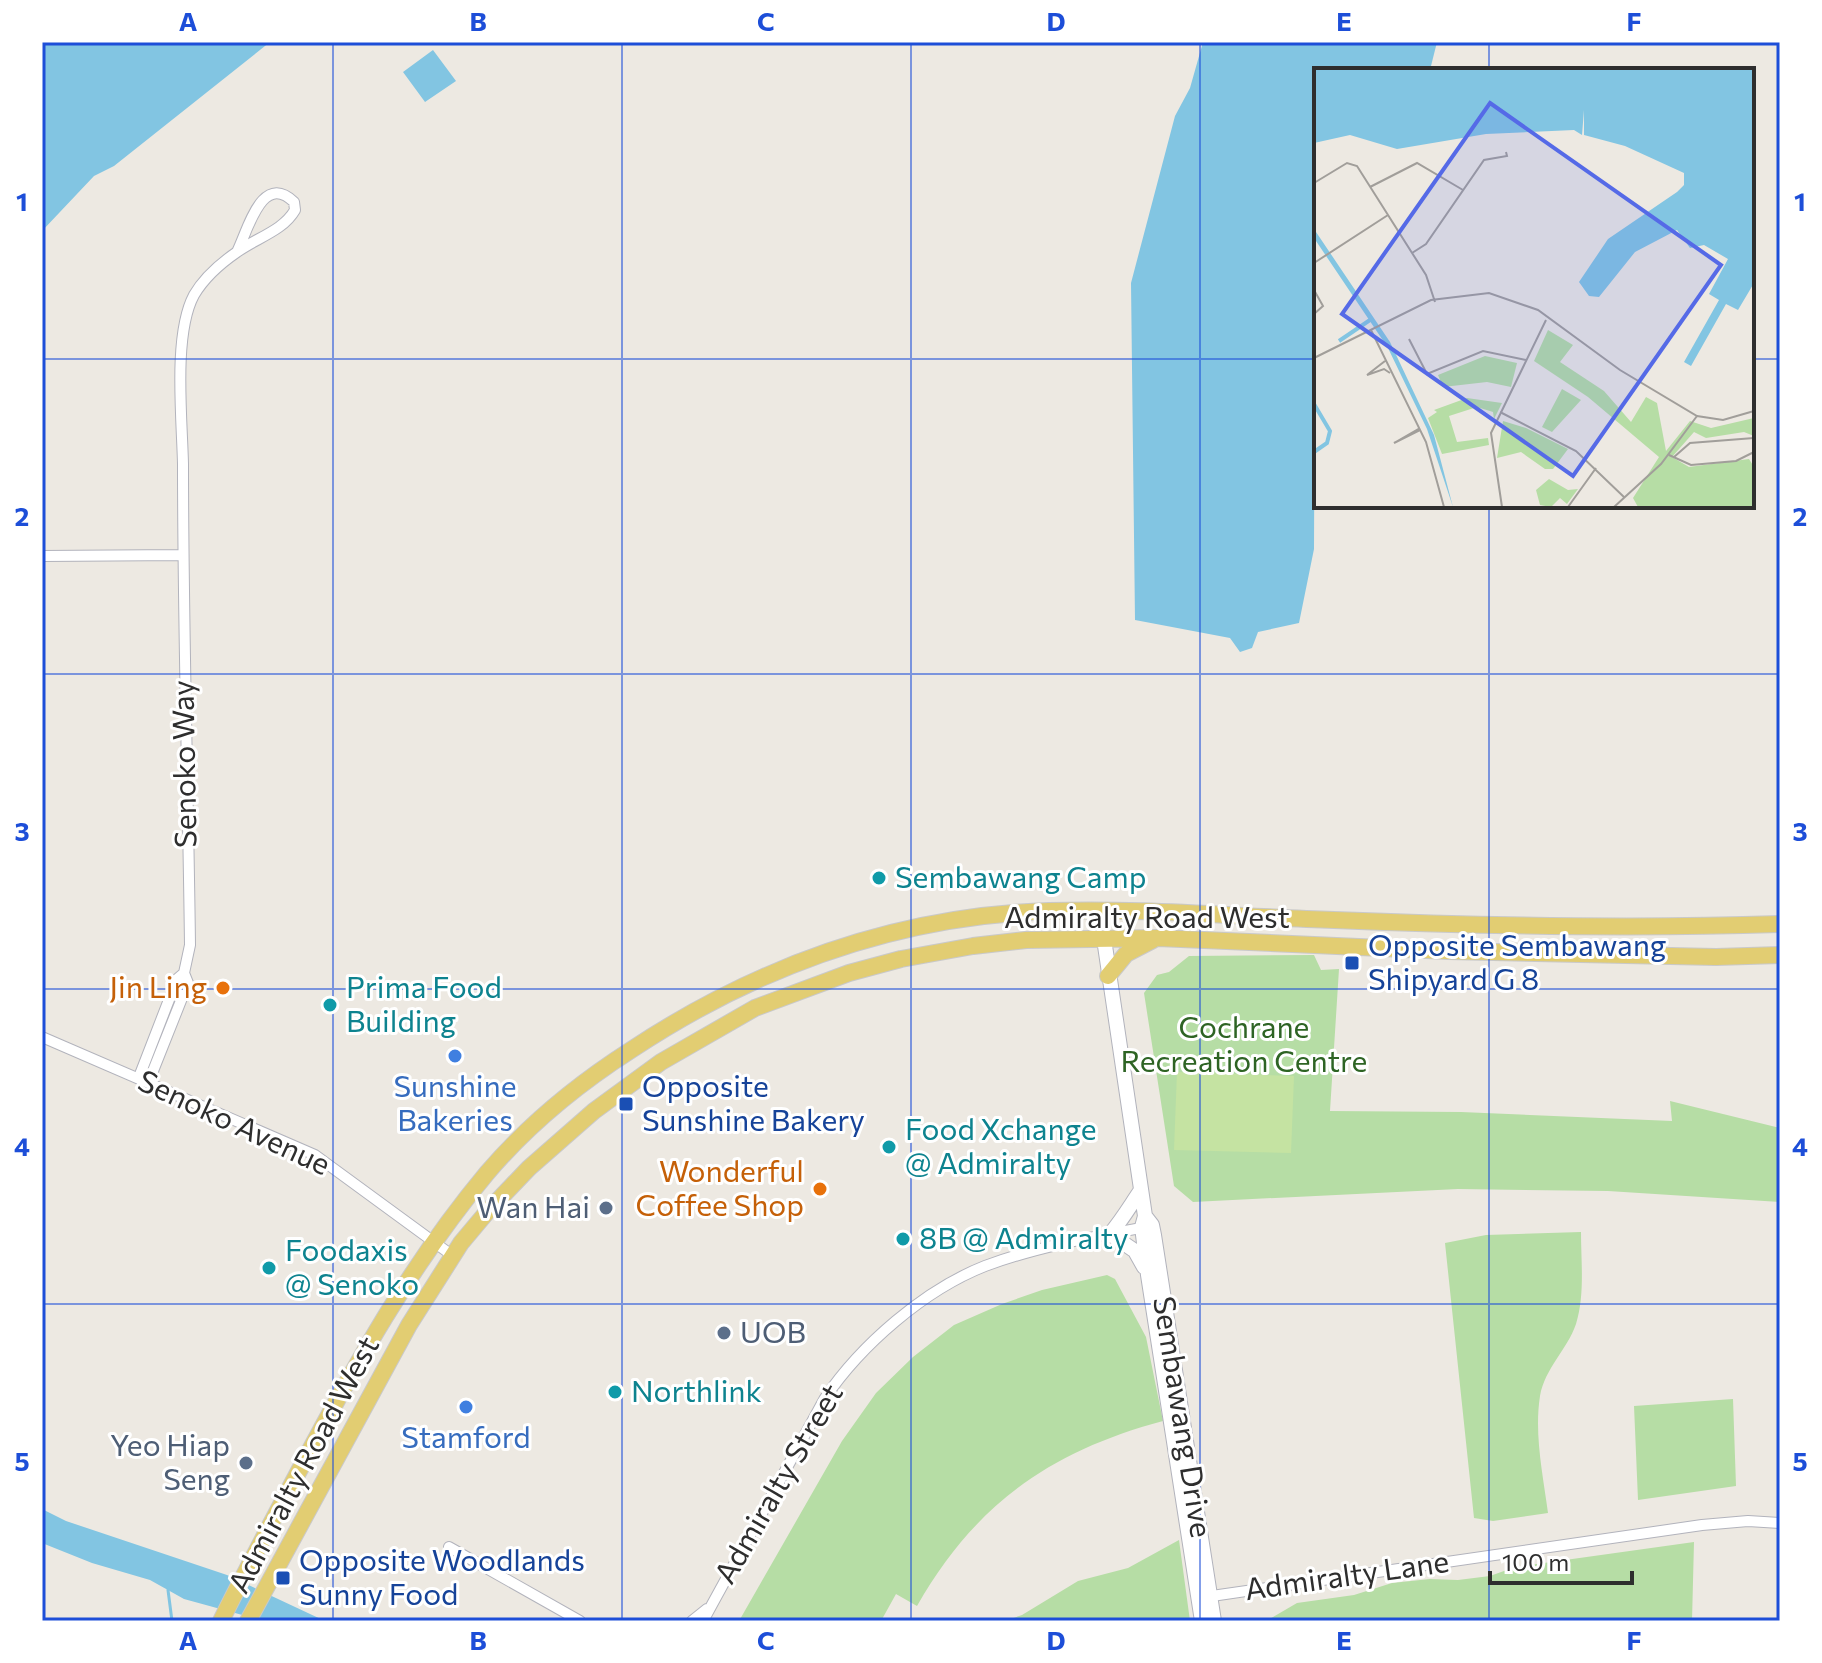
<svg xmlns="http://www.w3.org/2000/svg" width="1822" height="1663" font-family="Commissioner,sans-serif">
	<rect width="100%" height="100%" fill="#ede9e2"/>
	<path fill="#b6dda5" d="M1314 955 1321 970 1339 969 1330 1111 1461 1112 1672 1121 1670 1101 1780 1128V1202L1608 1191 1458 1189 1193 1202 1174 1186 1144 993 1157 975 1169 972 1189 956Z
		M1581 1232C1581 1262 1585 1295 1576 1324 1567 1350 1545 1368 1540 1396 1534 1434 1543 1475 1548 1513L1493 1521 1474 1518 1445 1243 1486 1235Z
		M1107 1275 1115 1279 1146 1337 1163 1421C1051 1451 975 1504 917 1606L896 1594 881 1621H739L842 1441 876 1393 913 1357 954 1325 1002 1304 1042 1290Z
		M1733 1399 1736 1486 1638 1500 1634 1406Z
		M1179 1540 1190 1621H1005L1022 1615 1078 1581 1128 1568Z
		M1694 1542 1692 1621H1266L1297 1603 1354 1595 1392 1583 1430 1579 1458 1580 1490 1576 1515 1567Z"/>
	<path fill="#c5e3a2" d="M1177 1072 1294 1076 1291 1153 1174 1150Z"/>
	<path fill="#82c5e2" d="M42 42H270L114 166 94 176 42 231Z
		M1203 42H1437L1430 70H1316L1314 549 1299 623 1258 632 1252 648 1240 652 1230 638 1135 620 1131 283 1175 116 1190 88Z
		M433 50 456 81 425 102 403 72Z
		M42 1509 66 1521 227 1575 325 1621H264L184 1599 150 1580 92 1563 42 1543Z"/>
	<g fill="none" stroke-linecap="round" stroke-linejoin="round">
		<path stroke="#82c5e2" stroke-width="3" d="M168 1590 172 1621"/>
		<defs>
			<path id="minor" d="M42 556 183 555
				M42 1037 315 1155 453 1256
				M139 1077 177 979 184 973
				M149 1081 188 983 184 973 190 945C188 784 183 624 183 464 182 418 173 334 194 295 204 278 221 263 237 252 256 238 283 231 295 210L294 202C262 171 248 230 237 252
				M449 1547 580 1621
				M1205 1597 1702 1525 1748 1521 1780 1523
				M692 1621 707 1609
				M703 1621 825 1398C861 1345 924 1290 985 1266 1036 1247 1092 1237 1146 1227"/>
			<path id="secondary" d="M1104 939 1145 1216 1142 1227 1148 1275 1202 1621
				M1141 1190C1130 1206 1122 1220 1110 1234L1135 1251 1144 1267
				M1145 1216 1152 1225 1154 1235 1214 1621"/>
			<path id="primary" d="M1108 976 1126 954 1153 940
				M221 1621C246 1570 273 1520 300 1469 355 1365 411 1264 487 1173 528 1125 578 1084 631 1050 758 966 895 916 1049 911 1143 908 1239 917 1334 920 1483 926 1631 929 1780 924
				M248 1621 409 1325 461 1243 487 1212 529 1168 594 1111 661 1062 755 1008 849 973 901 959 973 946 1026 940 1158 938 1448 951 1716 957 1780 955"/>
		</defs>
		<use href="#minor" stroke="#b2b3bc" stroke-width="12"/>
		<use href="#secondary" stroke="#b2b3bc" stroke-width="16"/>
		<use href="#primary" stroke="#c9c9c9" stroke-width="18"/>
		<use href="#minor" stroke="#fff" stroke-width="10"/>
		<use href="#secondary" stroke="#fff" stroke-width="14"/>
		<use href="#primary" stroke="#e2cd72" stroke-width="16"/>
	</g>
	<path fill="none" stroke="#1d4ed8" stroke-width="2" stroke-opacity="0.55" d="M333 42V1621M622 42V1621M911 42V1621M1200 42V1621M1489 42V70M42 359H1316M1752 359H1780M1489 506V1621M42 674H1780M42 989H1780M42 1304H1780"/>
	<g fill="#0f9aa8" stroke="#fff" stroke-width="3">
		<circle cx="879" cy="878" r="8"/>
		<circle cx="330" cy="1005" r="8"/>
		<circle cx="889" cy="1147" r="8"/>
		<circle cx="903" cy="1239" r="8"/>
		<circle cx="269" cy="1268" r="8"/>
		<circle cx="615" cy="1392" r="8"/>
	</g>
	<g fill="#1a4fb4" stroke="#fff" stroke-width="3">
		<rect x="1344" y="955" width="16" height="16" rx="4"/>
		<rect x="618" y="1096" width="16" height="16" rx="4"/>
		<rect x="275" y="1570" width="16" height="16" rx="4"/>
	</g>
	<g fill="#e8710a" stroke="#fff" stroke-width="3">
		<circle cx="223" cy="988" r="8"/>
		<circle cx="820" cy="1189" r="8"/>
	</g>
	<g fill="#3f7fe0" stroke="#fff" stroke-width="3">
		<circle cx="455" cy="1056" r="8"/>
		<circle cx="466" cy="1407" r="8"/>
	</g>
	<g fill="#5c6f8a" stroke="#fff" stroke-width="3">
		<circle cx="606" cy="1208" r="8"/>
		<circle cx="724" cy="1333" r="8"/>
		<circle cx="246" cy="1463" r="8"/>
	</g>
	<g text-anchor="middle" stroke-width="6" stroke-linejoin="round" paint-order="stroke">
		<g font-size="30" fill="#2e2e2e" stroke="#fff">
			<text transform="translate(185 764) rotate(-91)" y="10">Senoko Way</text>
			<text x="1147" y="928">Admiralty Road West</text>
			<text transform="translate(234 1123) rotate(25)" y="10">Senoko Avenue</text>
			<text transform="translate(1182 1417) rotate(81)" y="10">Sembawang Drive</text>
			<text transform="translate(304 1465) rotate(-62)" y="10">Admiralty Road West</text>
			<text transform="translate(779 1484) rotate(-60)" y="10">Admiralty Street</text>
			<text transform="translate(1347 1576) rotate(-8)" y="10">Admiralty Lane</text>
		</g>
		<g font-size="30" fill="#0d838f" stroke="#fff" text-anchor="start">
			<text x="895" y="888">Sembawang Camp</text>
			<text x="346" y="998">Prima Food<tspan x="346" dy="34">Building</tspan></text>
			<text x="905" y="1140">Food Xchange<tspan x="905" dy="34">@ Admiralty</tspan></text>
			<text x="919" y="1249">8B @ Admiralty</text>
			<text x="285" y="1261">Foodaxis<tspan x="285" dy="34">@ Senoko</tspan></text>
			<text x="631" y="1402">Northlink</text>
		</g>
		<g font-size="30" fill="#164399" stroke="#fff" text-anchor="start">
			<text x="1368" y="956">Opposite Sembawang<tspan x="1368" dy="34">Shipyard G 8</tspan></text>
			<text x="642" y="1097">Opposite<tspan x="642" dy="34">Sunshine Bakery</tspan></text>
			<text x="299" y="1571">Opposite Woodlands<tspan x="299" dy="34">Sunny Food</tspan></text>
		</g>
		<g font-size="30" fill="#c56008" stroke="#fff" text-anchor="end">
			<text x="207" y="998">Jin Ling</text>
			<text x="804" y="1182">Wonderful<tspan x="804" dy="34">Coffee Shop</tspan></text>
		</g>
		<g font-size="30" fill="#2e6424" stroke="#fff">
			<text x="1244" y="1038">Cochrane<tspan x="1244" dy="34">Recreation Centre</tspan></text>
		</g>
		<g font-size="30" fill="#366cbe" stroke="#fff">
			<text x="455" y="1097">Sunshine<tspan x="455" dy="34">Bakeries</tspan></text>
			<text x="466" y="1448">Stamford</text>
		</g>
		<g font-size="30" fill="#4e5e75" stroke="#fff" text-anchor="end">
			<text x="590" y="1218">Wan Hai</text>
			<text x="740" y="1343" text-anchor="start">UOB</text>
			<text x="230" y="1456">Yeo Hiap<tspan x="230" dy="34">Seng</tspan></text>
		</g>
	</g>
	<g transform="translate(1314 68)">
		<rect width="440" height="440" fill="#ede9e2"/>
		<path d="M234 262 259 277 246 294 290 323 317 354 332 329 343 335 352 383 376 353 397 360 440 350V368L430 364 392 370 380 364 358 389 375 399 435 391 440 399V439H324L319 430 345 389 274 329 220 293ZM171 288 203 295 197 319 173 314 129 319 124 307ZM248 321 267 332 238 364 228 359ZM153 330 188 335 180 351 179 344 163 339 135 348 143 374 174 370 175 377 128 386 114 350 123 344 120 342ZM189 353 212 360 254 381 239 401H231L207 384 183 390ZM235 411 254 422 264 421 253 436 246 430 237 439 226 437 222 422Z" fill="#b6dda5"/>
		<path d="M0 1H440V215L424 242 412 236 377 298 370 294 405 232 395 226 414 191 390 177 376 180 363 162 321 184 285 229 275 228 265 214 294 171 363 124 370 117V105L311 78 270 67V42L268 67 260 62 172 66 83 81 36 67 0 75ZM0 161 76 274 120 367 139 439 113 361 74 280 0 170Z" fill="#82c5e2"/>
		<path fill="none" stroke="#82c5e2" stroke-width="4" d="M25 273 56 252M0 336 16 363 13 375 0 384"/>
		<path fill="none" stroke="#a19e9a" stroke-width="2" d="M0 115 33 95 43 98 112 207 121 234M56 119 103 95 149 122M98 185 112 176 170 92 193 88 192 84M0 195 74 147M0 222 9 238 0 246M57 262 112 374 130 439M95 271 113 306 169 283 212 292M0 290 117 232 175 225 224 242 306 302 383 348 409 352 440 343M71 293 53 307 70 301 76 305M186 344 262 383 311 430M106 362 80 375 106 360M355 387 377 397 422 393 440 384M360 389 376 375 440 370M188 439 177 365 232 252M254 439 282 400M300 439 347 396 383 348"/>
		<path fill="#556ae7" fill-opacity="0.15" stroke="#556ae7" stroke-width="4" d="M176 35 407 197 259 408 28 246Z"/>
		<rect width="440" height="440" fill="none" stroke="#2e2e2e" stroke-width="4"/>
	</g>
	<rect width="1822" height="1663" fill="none" stroke="#ffffff" stroke-width="88"/>
	<path d="M1490 1571v12h142v-12" fill="none" stroke="#2e2e2e" stroke-width="4"/>
	<text x="1502" y="1571" font-size="24" fill="#2e2e2e" stroke="#ffffff" stroke-width="6" paint-order="stroke">100 m</text>
	<rect x="44" y="44" width="1734" height="1575" fill="none" stroke="#1d4ed8" stroke-width="3"/>
	<g font-size="26" text-anchor="middle" font-weight="bold" fill="#1d4ed8">
		<text x="188" y="31">A</text>
		<text x="478" y="31">B</text>
		<text x="766" y="31">C</text>
		<text x="1056" y="31">D</text>
		<text x="1344" y="31">E</text>
		<text x="1634" y="31">F</text>
		<text x="22" y="211">1</text>
		<text x="1800" y="211">1</text>
		<text x="22" y="526">2</text>
		<text x="1800" y="526">2</text>
		<text x="22" y="841">3</text>
		<text x="1800" y="841">3</text>
		<text x="22" y="1156">4</text>
		<text x="1800" y="1156">4</text>
		<text x="22" y="1471">5</text>
		<text x="1800" y="1471">5</text>
		<text x="188" y="1650">A</text>
		<text x="478" y="1650">B</text>
		<text x="766" y="1650">C</text>
		<text x="1056" y="1650">D</text>
		<text x="1344" y="1650">E</text>
		<text x="1634" y="1650">F</text>
	</g>
</svg>
